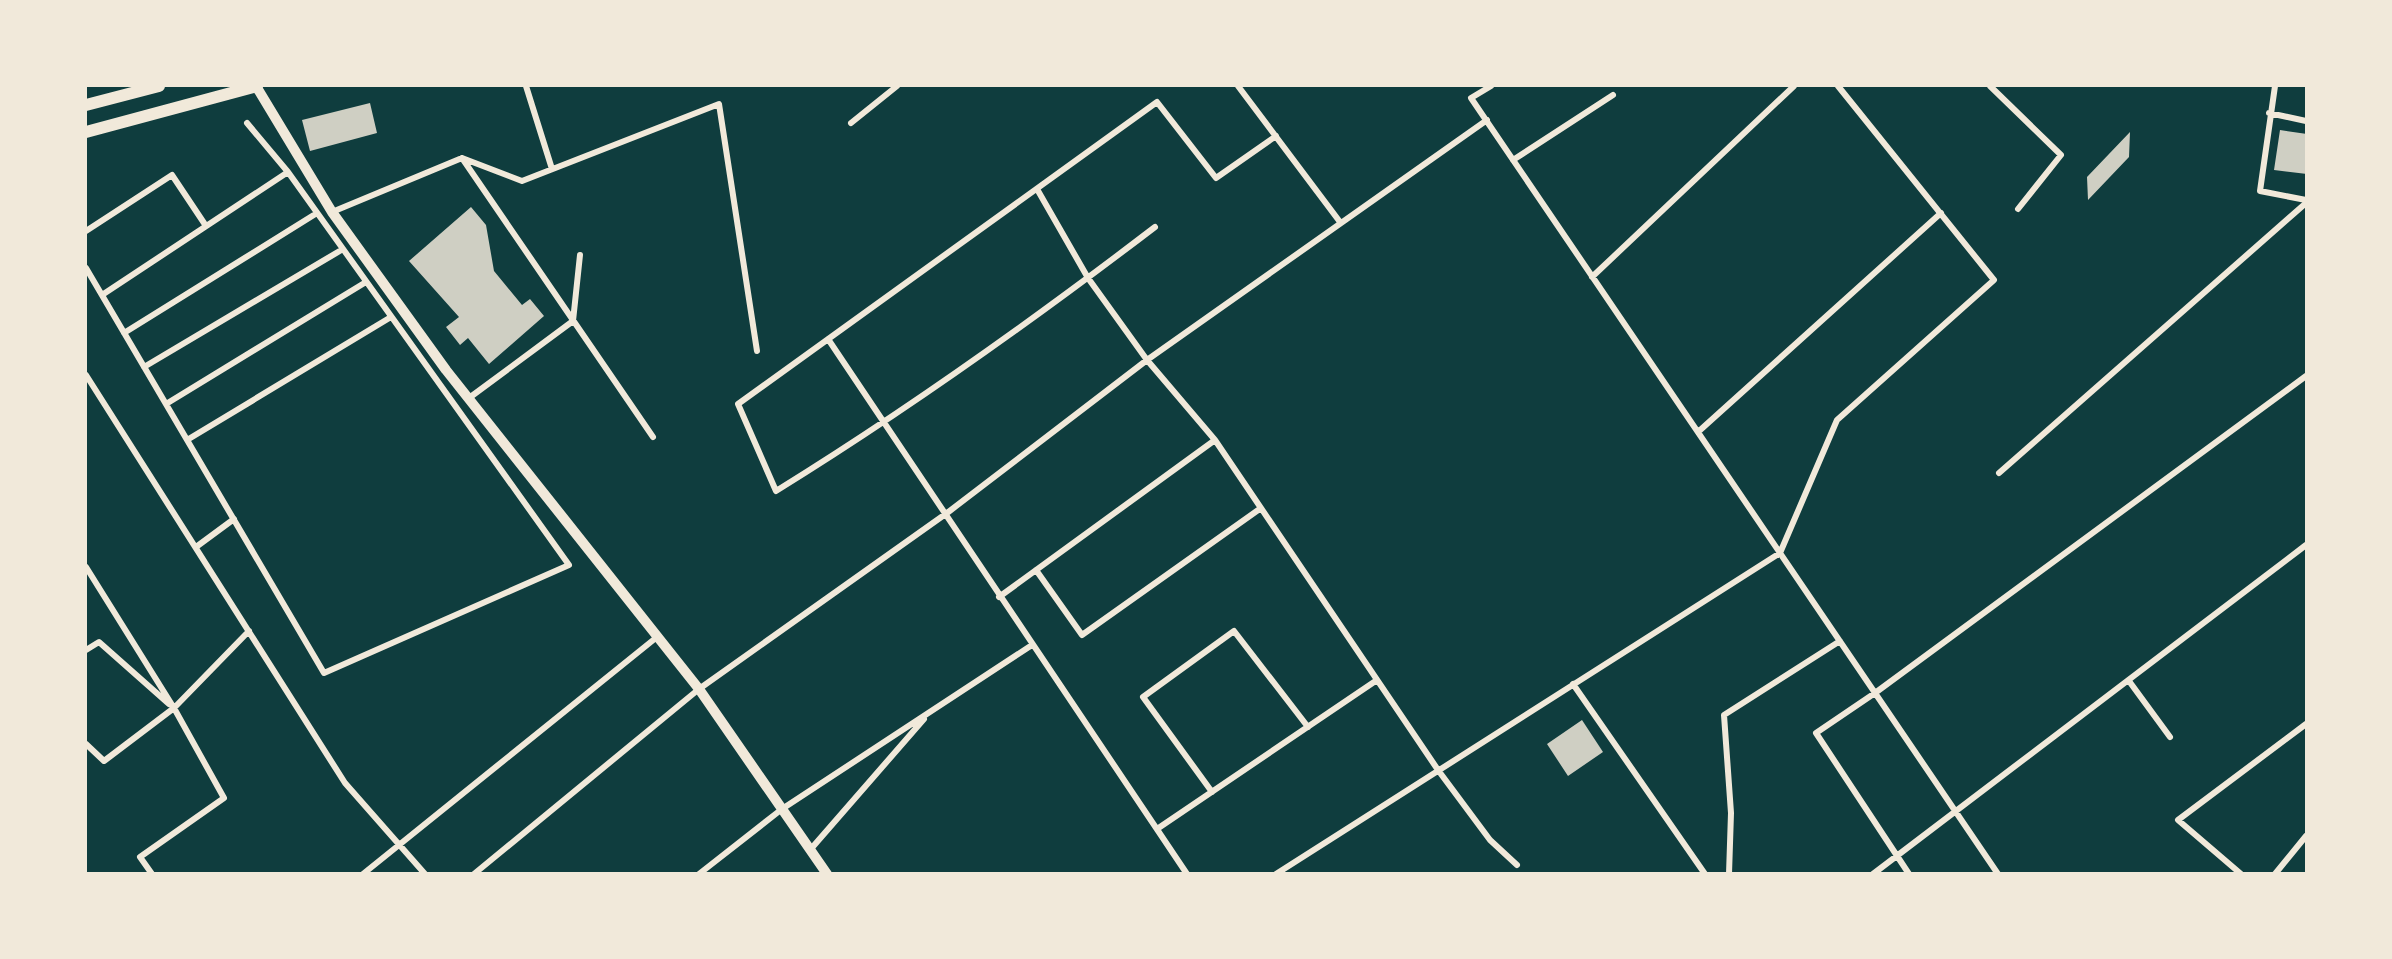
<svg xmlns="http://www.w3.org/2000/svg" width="2392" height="959" font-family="'DejaVu Sans',sans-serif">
	<rect width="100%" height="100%" fill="#0f3d3e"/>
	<path fill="#cfcfc3" d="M370 103 377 133 310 151 302 120Z
		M2280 130 2307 134V174L2274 170Z
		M2130 132 2129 157 2088 200 2087 177Z
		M471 207 486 225 494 271 522 305 530 299 544 316 489 364 468 338 460 345 446 327 459 317 409 261Z
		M1582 720 1603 752 1568 776 1547 744Z"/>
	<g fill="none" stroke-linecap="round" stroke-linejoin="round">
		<path stroke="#f1e9da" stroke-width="6" d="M526 86 552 169
			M1238 86 1340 222
			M1491 86 1471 98 1998 874
			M1990 86 2061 155 2018 209
			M2275 86 2260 191 2306 200
			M2269 113 2306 121
			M851 123 897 86
			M462 158 522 181 719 104 757 351
			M1513 160 1613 95
			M1037 189 1088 278 1147 360 1215 440 1438 770 1490 840 1517 865
			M332 212 462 158 653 437
			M1155 227C1032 321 907 410 776 491L738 404 1157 102 1216 178 1276 136
			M86 231 172 175 206 226
			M86 268 324 673 569 565 288 172 247 123
			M1592 277 1794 86
			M102 295 288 172
			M124 333 317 213
			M828 339 1187 874
			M144 367 343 249
			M86 375 345 783 425 874
			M469 398 573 321 580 255
			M166 404 366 282
			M1698 432 1941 213
			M187 440 391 317
			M1999 473 2306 203
			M196 547 234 519
			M86 567 174 708 249 631
			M1036 570 1082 635 1261 508
			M999 597 1215 440
			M86 650 99 642 169 704
			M2129 681 2170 737
			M1573 684 1705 874
			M86 744 104 761 174 708 224 798 140 857 152 874
			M1212 792 1143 697 1234 631 1308 727
			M1157 829 1377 680
			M810 850 924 719
			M363 874 657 637
			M474 874 699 689 947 513 1147 360 1487 120
			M699 874 782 809 1032 645
			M1276 874 1780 553 1837 420 1994 280 1838 86
			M1729 874 1731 813 1724 715 1840 641
			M1873 874 2306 545
			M1909 874 1816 733 1875 693 2306 376
			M2241 874 2178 820 2306 724
			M2275 874 2306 836"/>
		<path stroke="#f1e9da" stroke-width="10" d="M256 86 332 212 446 370 699 689 827 874"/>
		<path stroke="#f1e9da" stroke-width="12" d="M86 105 159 86
			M86 132 257 86"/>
	</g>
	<rect width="2392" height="959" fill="none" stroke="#f1e9da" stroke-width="174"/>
</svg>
